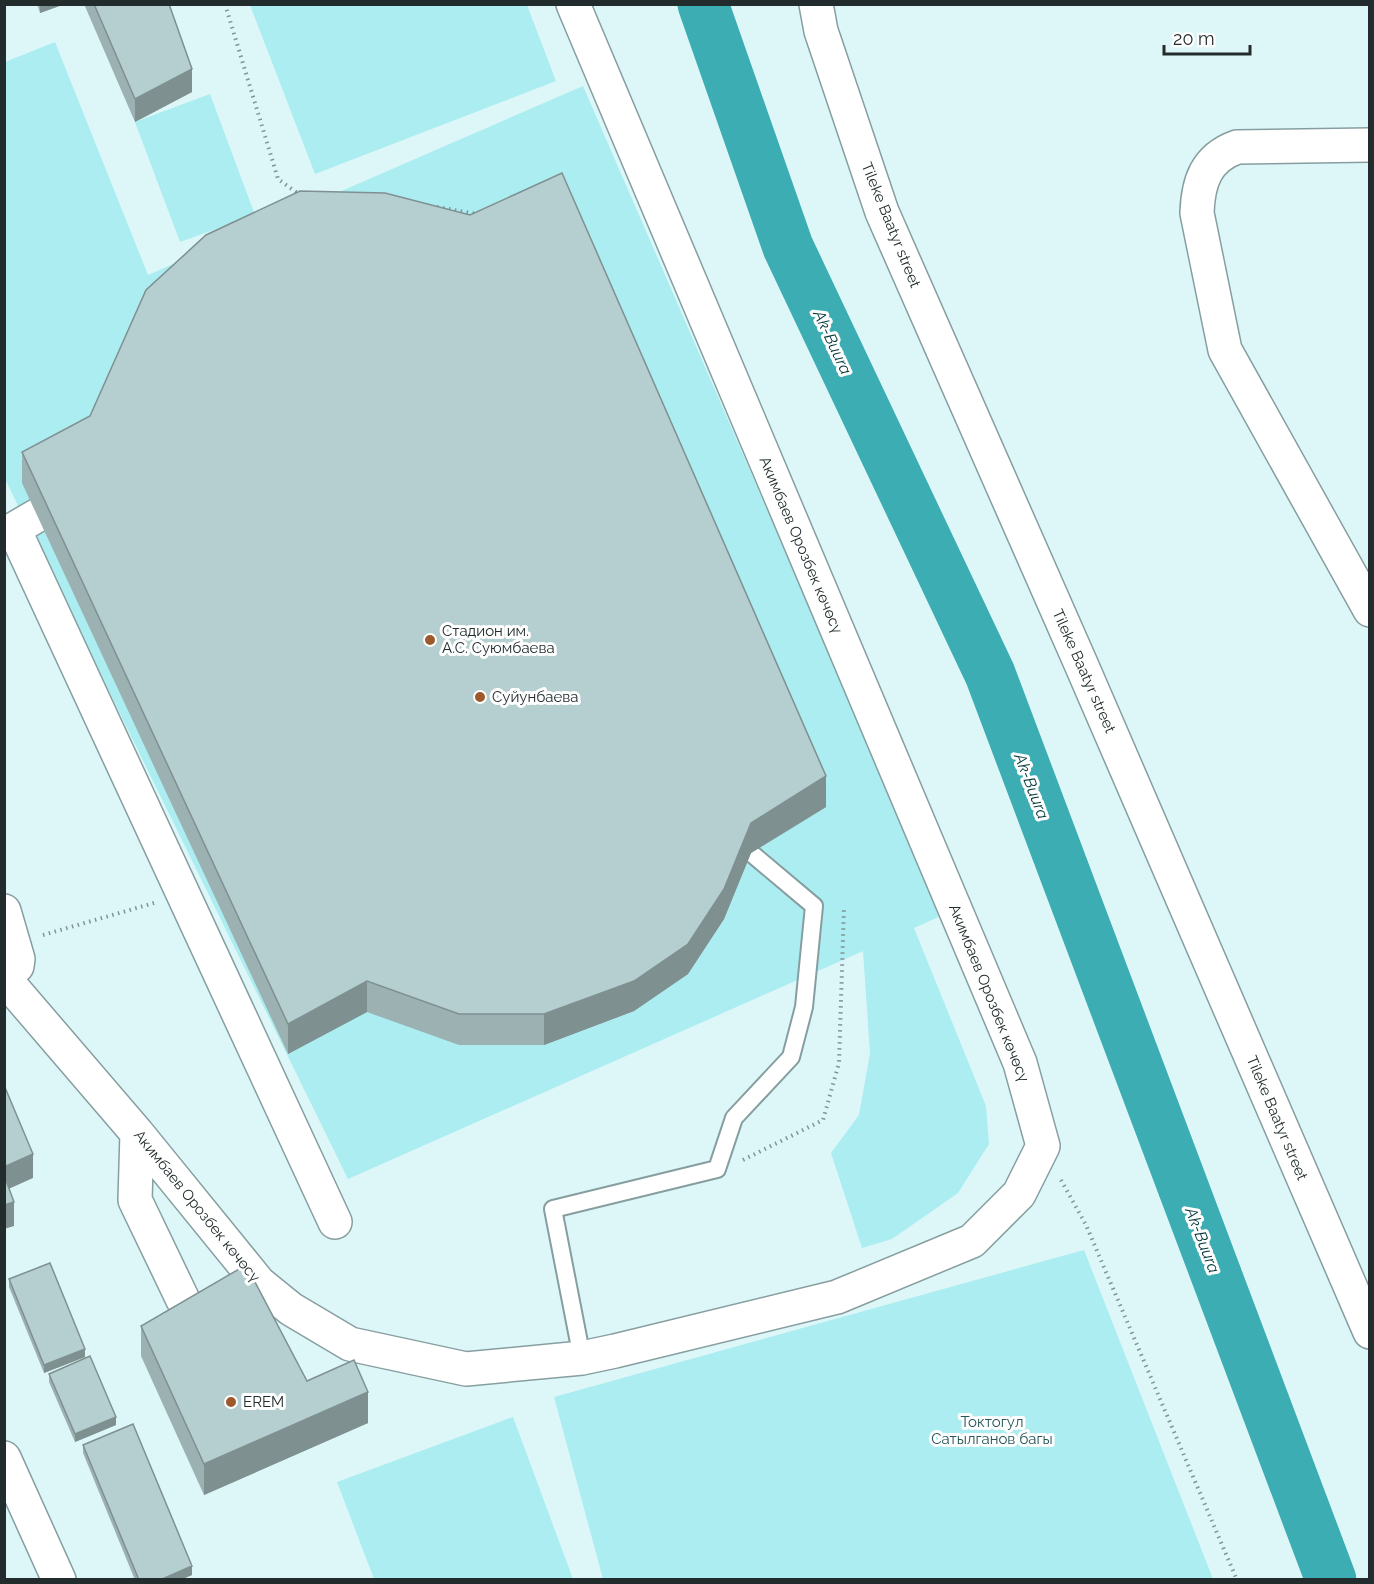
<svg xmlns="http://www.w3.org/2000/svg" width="1374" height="1584" font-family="Raleway,sans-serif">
	<rect width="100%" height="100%" fill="#ddf7f8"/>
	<path fill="#abedf1" d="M250 5H527L556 81 315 174Z
		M55 42 148 275 583 86 943 915 914 928 986 1106 989 1144 958 1193 892 1239 862 1248 831 1153 859 1115 870 1053 863 951 348 1179 5 479V62Z
		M210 94 255 215 180 242 135 122Z
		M1084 1250 1213 1579H603L554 1397Z
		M513 1417 573 1579H374L337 1482Z"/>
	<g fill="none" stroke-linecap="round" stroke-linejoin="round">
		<path stroke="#3dadb4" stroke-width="51" d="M703 4 788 247 990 674 1331 1580"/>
		<defs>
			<path id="lane" d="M582 1358 553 1209 717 1169 734 1118 791 1057 804 1007 814 906 751 853"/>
			<path id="street" d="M1370 145 1237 147C1206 158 1198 182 1197 213L1225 350 1370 610
				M38 515 14 529 335 1222
				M4 911 18 959 17 966 4 976
				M4 978 137 1133 259 1283 291 1309 350 1344 466 1369 582 1358 615 1351 837 1297 972 1241 1019 1194 1043 1146 1020 1063 573 4
				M137 1133 135 1200 183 1300"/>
			<path id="secondary" d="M816 4 821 31 882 212 1081 664 1370 1332"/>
			<path id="primary" d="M4 1458 59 1580"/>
		</defs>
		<use href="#lane" stroke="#879ea0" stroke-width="20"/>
		<use href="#street" stroke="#879ea0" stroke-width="36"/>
		<use href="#secondary" stroke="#879ea0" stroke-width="36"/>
		<use href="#primary" stroke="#879ea0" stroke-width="36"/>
		<path stroke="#829495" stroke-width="4" stroke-dasharray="1.5 4.5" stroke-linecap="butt" d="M225 4 278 179 300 195
			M437 207 477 214
			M43 935 154 903
			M743 1160 823 1120 839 1063 844 907
			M1061 1180 1086 1225 1237 1580"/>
		<use href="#lane" stroke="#fff" stroke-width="16"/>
		<use href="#street" stroke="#fff" stroke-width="33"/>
		<use href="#secondary" stroke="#fff" stroke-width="33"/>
		<use href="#primary" stroke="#fff" stroke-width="33"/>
	</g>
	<path fill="#9cb1b2" d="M37 4H65L40 13Z
		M84 4H169L192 92 135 122Z
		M90 416 826 807 751 853 724 919 688 974 634 1011 544 1045H459L367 1012 288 1054 22 483V452Z
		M9 1279 85 1357 44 1373 9 1287Z
		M141 1326 368 1423 204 1495 141 1356Z
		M49 1374 116 1425 75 1442 49 1382Z
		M83 1445 192 1575 180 1580H135L83 1453Z"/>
	<path fill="#7f9091" d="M40 4H65L40 13Z
		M192 69V92L135 122V99Z
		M826 776V807L751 853 724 919 688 974 634 1011 544 1045V1014L751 823Z
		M367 981V1012L288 1054V1024Z
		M33 1154V1178L4 1191V1167Z
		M14 1202V1226L4 1229V1205Z
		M85 1349V1357L44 1373V1365Z
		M368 1392V1423L204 1495V1464Z
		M116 1417V1425L75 1442V1434Z
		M192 1566V1575L180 1580H160Z"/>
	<path fill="#b5cecf" stroke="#7f9091" stroke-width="1.5" d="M94 4H169L192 69 135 99Z
		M562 173 826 776 751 823 724 889 688 944 634 981 544 1014H459L367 981 288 1024 22 452 90 416 146 290 206 235 300 191 385 193 470 215Z
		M4 1085 33 1154 4 1167Z
		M4 1175 14 1202 4 1205Z
		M50 1263 85 1349 44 1365 9 1279Z
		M246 1265 307 1381 354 1360 368 1392 204 1464 141 1326Z
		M90 1356 116 1417 75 1434 49 1374Z
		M133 1424 192 1566 160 1580H139L83 1445Z"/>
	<g fill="#9d582b" stroke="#fefefe" stroke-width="2">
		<circle cx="430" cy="640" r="6"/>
		<circle cx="480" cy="697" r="6"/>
		<circle cx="231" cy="1402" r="6"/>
	</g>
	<g text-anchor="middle" stroke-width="6" stroke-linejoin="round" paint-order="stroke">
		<g font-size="15" fill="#222c2d" stroke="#fefefe">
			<text transform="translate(891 225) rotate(68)" y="5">Tileke Baatyr street</text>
			<text transform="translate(801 545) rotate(67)" y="5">Акимбаев Орозбек көчөсү</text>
			<text transform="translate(1084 671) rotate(66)" y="5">Tileke Baatyr street</text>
			<text transform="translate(989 993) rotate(68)" y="5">Акимбаев Орозбек көчөсү</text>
			<text transform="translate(1277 1118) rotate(67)" y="5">Tileke Baatyr street</text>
			<text transform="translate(197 1206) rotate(51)" y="5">Акимбаев Орозбек көчөсү</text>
		</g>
		<g font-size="15" fill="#222c2d" stroke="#fefefe" text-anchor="start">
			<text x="442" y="636">Стадион им.<tspan x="442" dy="17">А.С. Суюмбаева</tspan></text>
			<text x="492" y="702">Суйунбаева</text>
			<text x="243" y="1407">EREM</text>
		</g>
		<g font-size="15" fill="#265658" stroke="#fefefe">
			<text x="992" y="1427">Токтогул<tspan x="992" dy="17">Сатылганов багы</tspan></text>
		</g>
		<g font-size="16" font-style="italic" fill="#003639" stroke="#fefefe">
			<text transform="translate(833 342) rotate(65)" y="6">Ak-Buura</text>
			<text transform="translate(1032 786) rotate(69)" y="6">Ak-Buura</text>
			<text transform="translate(1203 1240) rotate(69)" y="6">Ak-Buura</text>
		</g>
	</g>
	<rect width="1374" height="1584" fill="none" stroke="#222c2d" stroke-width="12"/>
	<path d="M1164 45v9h86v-9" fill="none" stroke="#222c2d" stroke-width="3"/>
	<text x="1173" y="45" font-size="18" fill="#222c2d" stroke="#fefefe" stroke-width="4.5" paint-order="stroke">20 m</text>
</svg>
